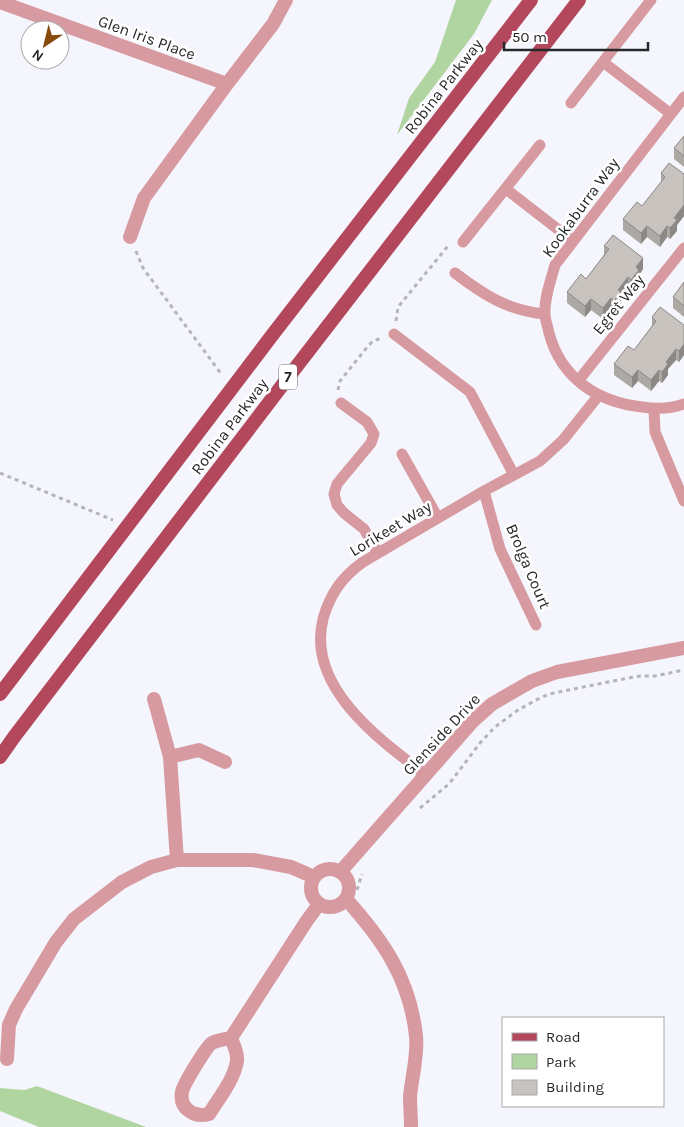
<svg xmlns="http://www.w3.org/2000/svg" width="684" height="1127" font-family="Karla,sans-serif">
	<rect width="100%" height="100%" fill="#f5f6fd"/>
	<path fill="#b1d5a1" d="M456 0H492L474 34 397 135 409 98 435 62Z
		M37 1086 146 1127H39L0 1111V1088L24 1090Z"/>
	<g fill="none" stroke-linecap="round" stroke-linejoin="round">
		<path stroke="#b4b5ba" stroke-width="3" stroke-dasharray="4 4" stroke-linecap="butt" d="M136 251 143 268 222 375
			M396 321 398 307 448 246
			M338 390 340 381 368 346 373 341 382 338
			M0 473 113 520
			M420 808 449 784 480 743 495 727 518 710 538 699 549 694 603 683 640 676H655L684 670
			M357 890 362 874"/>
		<path stroke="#d89aa1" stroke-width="11" d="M603 62 671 114
			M684 97 555 265C551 280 544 298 545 314 545 320 548 327 549 333 561 378 597 402 642 407 655 409 671 409 684 404
			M571 103 651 0
			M506 189 573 241
			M463 242 540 145
			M455 273C484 295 507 310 544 314
			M394 334 470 392 514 475
			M578 381 684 248
			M341 403 367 422 374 434 371 443 337 484 334 494 337 505 344 513 364 529 378 553
			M654 409 655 432 684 501
			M402 454 438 518
			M484 491 500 549 536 625
			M426 775C380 740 306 687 323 619 330 594 342 577 363 562L484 491 540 461 563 440 599 395"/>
		<path stroke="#d89aa1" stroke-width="14" d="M0 2 227 84
			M130 237 144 198 227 84 273 24 286 0
			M154 699 170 757 177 860
			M170 757 199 750 225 762
			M311 888a19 19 0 1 1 38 0a19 19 0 1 1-38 0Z
			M341 871 473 721 492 704 532 681 557 672 684 648
			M346 899C383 940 410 979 416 1036 418 1055 412 1077 410 1096 410 1106 411 1117 411 1127
			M231 1038C234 1046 238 1053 237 1061 234 1080 219 1098 209 1114 195 1118 179 1109 182 1092 183 1085 206 1047 212 1043 218 1040 225 1039 231 1038L306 922 319 904
			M7 1059 9 1025 16 1009 56 942 74 919 122 882 151 867 177 860H253L291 867 314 877"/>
		<path stroke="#b3475c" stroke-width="14" d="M0 694 270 338 531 0
			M0 757 14 737 300 362 579 0"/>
	</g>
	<path fill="#aca8a3" d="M684 136V167L674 159V148Z
		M661 173 684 174V216L677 225V231L670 239 667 237 660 247 647 237 641 244 623 230V219L642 206 661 182Z
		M604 246 643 269 639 275V280L631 291 628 288 621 298V303L614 312 611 309 603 319 591 310 585 317 567 303V292L586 279 604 255Z
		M684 282V317L673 308V297Z
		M652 317 684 325V355L679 362 676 360 668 369V375L662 383 659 381 651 391 638 381 632 388 614 375V364L634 350 652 326Z"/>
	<path fill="#8c8885" d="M684 205V216L677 225V231L670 239V228L674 218Z
		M647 226V237L641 244V233Z
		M667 226V237L660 247V236Z
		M643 258V269L639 275V280L631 291V280L636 267Z
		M628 277V288L621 298V303L614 312V301L618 290Z
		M611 298V309L603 319V308Z
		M591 299V310L585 317V306Z
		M684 338V355L679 362V351Z
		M676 349V360L668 369V375L662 383V372L666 362Z
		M638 370V381L632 388V377Z
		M659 370V381L651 391V380Z"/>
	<path fill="#c8c3be" stroke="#8c8885" d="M684 136V156L674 148Z
		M669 163 684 174V205L674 218 677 220 670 228 667 226 660 236 647 226 641 233 623 219 637 202 642 206 665 177 661 173Z
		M613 235 643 258 636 267 639 270 631 280 628 277 618 290 621 292 614 301 611 298 603 308 591 299 585 306 567 292 581 274 586 279 609 249 604 246Z
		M684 282V306L673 297Z
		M660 307 684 325V344L679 351 676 349 666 362 668 364 662 372 659 370 651 380 638 370 632 377 614 364 628 346 634 350 656 321 652 317Z"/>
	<g text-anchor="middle" stroke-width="5" stroke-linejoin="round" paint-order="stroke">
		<rect fill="#fff" stroke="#68686a" stroke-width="1" x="279" y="364.5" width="18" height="25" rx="4"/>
		<g font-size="15" font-weight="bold" fill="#27282a">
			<text x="288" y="382">7</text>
		</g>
		<g font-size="16" fill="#27282a" stroke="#fff">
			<text transform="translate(147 37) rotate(20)" y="6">Glen Iris Place</text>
			<text transform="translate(443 86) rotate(-52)" y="6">Robina Parkway</text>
			<text transform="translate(580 207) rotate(-54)" y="6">Kookaburra Way</text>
			<text transform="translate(618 304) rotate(-51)" y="6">Egret Way</text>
			<text transform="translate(229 426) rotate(-53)" y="6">Robina Parkway</text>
			<text transform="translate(390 528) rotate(-31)" y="6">Lorikeet Way</text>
			<text transform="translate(529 566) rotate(67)" y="6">Brolga Court</text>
			<text transform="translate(441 734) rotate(-47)" y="6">Glenside Drive</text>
		</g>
	</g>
	<rect x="502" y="1017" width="162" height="90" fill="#ffffff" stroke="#a9a9aa"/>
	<rect x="512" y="1033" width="25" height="8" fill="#b3475c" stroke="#a9a9aa"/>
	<text x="546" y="1042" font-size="15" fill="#27282a">Road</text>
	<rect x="512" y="1054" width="25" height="15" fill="#b1d5a1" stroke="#a9a9aa"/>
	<text x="546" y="1067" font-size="15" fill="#27282a">Park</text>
	<rect x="512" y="1080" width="25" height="15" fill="#c8c3be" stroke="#a9a9aa"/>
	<text x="546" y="1092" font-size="15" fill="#27282a">Building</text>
	<g transform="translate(45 45) rotate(215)"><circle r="24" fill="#ffffff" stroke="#a9a9aa"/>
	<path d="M0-4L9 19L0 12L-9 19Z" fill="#87490c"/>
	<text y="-8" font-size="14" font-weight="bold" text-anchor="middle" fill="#27282a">N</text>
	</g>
	<path d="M504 42v8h144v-8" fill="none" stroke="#27282a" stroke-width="2.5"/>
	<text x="512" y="42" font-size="15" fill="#27282a" stroke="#ffffff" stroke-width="4" paint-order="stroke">50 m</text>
</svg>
